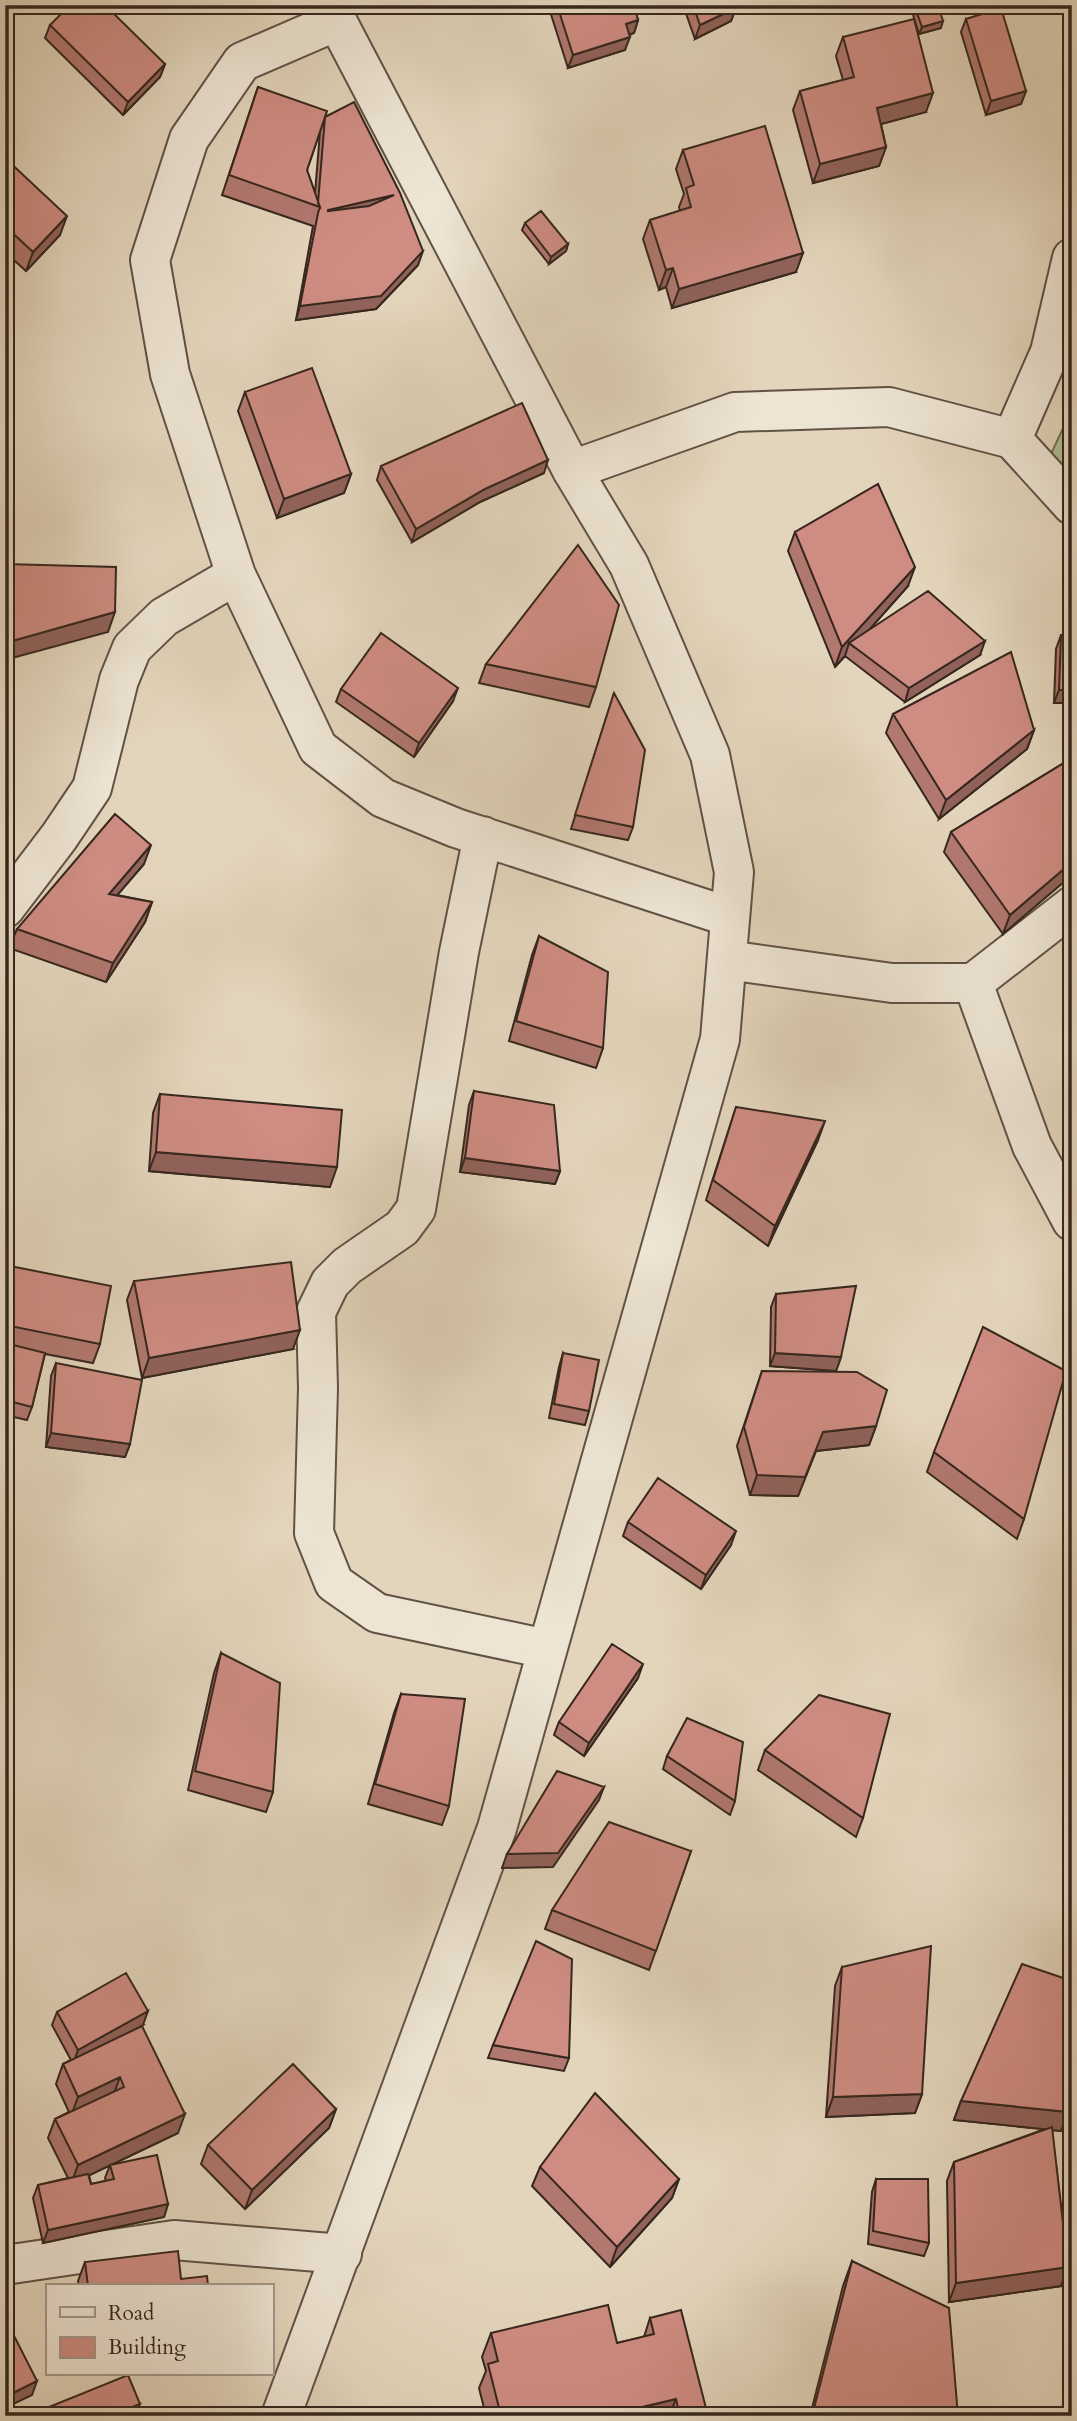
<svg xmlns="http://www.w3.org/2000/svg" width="1077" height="2421" font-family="Cardo,serif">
	<defs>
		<pattern id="forest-firs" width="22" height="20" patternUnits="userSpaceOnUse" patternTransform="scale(1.75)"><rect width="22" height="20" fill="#afbe94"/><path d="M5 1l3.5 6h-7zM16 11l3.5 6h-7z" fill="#97a37f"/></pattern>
	</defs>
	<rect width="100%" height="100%" fill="#e3d5bc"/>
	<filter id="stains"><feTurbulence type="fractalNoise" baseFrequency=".00286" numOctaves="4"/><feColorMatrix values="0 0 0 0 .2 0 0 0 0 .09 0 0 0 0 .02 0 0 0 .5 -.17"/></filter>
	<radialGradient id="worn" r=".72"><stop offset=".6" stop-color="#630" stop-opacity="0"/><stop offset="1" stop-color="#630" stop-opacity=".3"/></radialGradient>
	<path fill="url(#forest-firs)" stroke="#727259" stroke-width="2" d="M1072 409V479L1050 456Z"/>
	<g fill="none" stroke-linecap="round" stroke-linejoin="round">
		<defs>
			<path id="minor" d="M337 21 242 62 189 139 150 260 170 374 236 575 318 748 383 798 456 828 730 917
				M1012 439 1050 352 1072 258
				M572 470 735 412 889 407 1012 439 1072 505
				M483 836 459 952 416 1209 402 1228 347 1266 330 1283 316 1312 318 1388 314 1533 334 1583 377 1613 547 1649
				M5 908 59 837 92 788 119 680 132 648 164 617 236 575
				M727 960 892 983H973L1072 906
				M973 983 1032 1146 1072 1221
				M5 2265 174 2240 342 2254"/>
			<path id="tertiary" d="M281 2416 497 1828 720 1039 734 872 710 755 629 565 572 470 337 21 324 5"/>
		</defs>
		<use href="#minor" stroke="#615246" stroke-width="42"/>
		<use href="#tertiary" stroke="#615246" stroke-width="42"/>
		<use href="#minor" stroke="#ede4d3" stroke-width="38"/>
		<use href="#tertiary" stroke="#ede4d3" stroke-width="38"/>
	</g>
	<path fill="#b17870" stroke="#36271e" stroke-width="2" fill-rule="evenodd" d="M548 5H634L638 20 634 33 629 35 625 50 568 68Z
		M683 5H735L736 8 731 21 695 39Z
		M910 5H938L941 28 919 34Z
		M966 19 1026 91 1021 104 986 115 961 32Z
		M50 25 165 64 160 77 123 115 45 38Z
		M843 37 926 112 881 124 886 147 879 166 813 183 793 110 800 91 843 80 836 56Z
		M258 87 325 116 418 265 376 309 296 320 313 226 222 195ZM320 132 315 193 307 170Z
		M683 150 796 272 672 308 666 287 659 290 643 239 650 220 680 211 679 207 684 194 676 169Z
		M5 158 60 235 26 271 5 252Z
		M525 223 568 244 566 251 549 264 522 230Z
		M245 392 351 474 344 493 277 518 238 411Z
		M381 466 544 473 480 502 412 542 377 480Z
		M795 532 908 586 867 632 980 655 905 702 845 656 835 667 788 551Z
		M1061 635 1072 703H1054L1056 649Z
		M486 664 596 687 589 707 479 683Z
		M341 689 453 701 414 757 336 702Z
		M614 693 633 827 628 840 571 829Z
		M893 714 1034 730 1027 749 939 819 886 733Z
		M1072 758 1003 934 944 852 951 832Z
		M144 864 117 895 152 902 145 922 106 982 9 948 17 929Z
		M539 936 603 1048 596 1068 509 1041 532 955Z
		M474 1091 560 1171 555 1184 460 1172 469 1105Z
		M160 1094 330 1187 149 1171 153 1113Z
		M736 1107 818 1140 768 1246 706 1200Z
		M5 1265 100 1344 93 1363 45 1354 32 1407 27 1420 5 1415Z
		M134 1281 293 1349 142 1378 127 1300Z
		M776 1294 841 1357 836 1371 770 1366 771 1307Z
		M563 1353 589 1411 585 1425 549 1418 559 1367Z
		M56 1363 130 1444 125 1457 46 1447 51 1376Z
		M762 1371 876 1426 869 1445 816 1451 798 1496 750 1495 737 1446Z
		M934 1452 1024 1519 1017 1539 927 1472Z
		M628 1522 731 1545 701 1589 623 1536Z
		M221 1653 273 1792 266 1812 188 1790 214 1673Z
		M638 1678 584 1756 554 1735 559 1722Z
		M401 1694 449 1806 442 1825 368 1804 394 1713Z
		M765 1750 863 1818 856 1837 758 1770Z
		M667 1756 735 1801 730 1815 663 1769Z
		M691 1851 649 1970 545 1929 552 1910Z
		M842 1967 922 2094 915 2113 826 2117 835 1986Z
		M57 2012 143 2025 130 2032 178 2133 113 2164 168 2204 164 2217 43 2243 33 2198 38 2185 68 2178 48 2138 55 2119 69 2112 56 2084 63 2064 71 2060 52 2025ZM110 2165 105 2178 106 2181 91 2184 89 2175Z
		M493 2045 569 2058 564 2071 488 2058Z
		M961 2101 1061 2131 1052 2130 1068 2267 1061 2286 949 2302 947 2181 954 2162 1045 2129 954 2120Z
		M336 2109 329 2128 245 2209 201 2164 208 2145Z
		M540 2167 679 2179 672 2198 610 2267 532 2186Z
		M876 2179 929 2243 924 2256 868 2244 872 2192Z
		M852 2261 958 2416H810L843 2286Z
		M85 2262 208 2286H79L78 2281Z
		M650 2318 708 2416H486L479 2388 486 2371 482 2357 491 2333 617 2343 644 2337Z"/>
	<path fill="#90625b" stroke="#36271e" stroke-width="2" d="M736 8 731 21 695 39 700 25Z
		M638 20 634 33 621 37 626 24Z
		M943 21 941 28 919 34 922 27Z
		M630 37 625 50 568 68 573 55Z
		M165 64 160 77 123 115 128 102Z
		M1026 91 1021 104 986 115 991 101Z
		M933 93 926 112 870 127 877 108Z
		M886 147 879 166 813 183 820 164Z
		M394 195 389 208 323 224 328 210Z
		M67 216 60 235 26 271 33 252Z
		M568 244 566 251 549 264 551 257Z
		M423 251 418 265 376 309 296 320 300 306Z
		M803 253 796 272 672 308 679 289Z
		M673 268 666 287 659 290 666 270Z
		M548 460 544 473 480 502 412 542 416 529 485 489Z
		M351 474 344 493 277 518 284 499Z
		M915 567 908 586 854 647 849 643 845 656 835 667 842 647Z
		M115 612 108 632 5 660V643Z
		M985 641 980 655 905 702 909 688Z
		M458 688 453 701 414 757 419 743Z
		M1059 690H1072V703H1054Z
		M1034 730 1027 749 939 819 946 800Z
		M151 845 144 864 102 913 109 894Z
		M1072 862V875L1003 934 1010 915Z
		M152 902 145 922 106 982 113 963Z
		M825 1121 818 1140 768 1246 775 1226Z
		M156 1152 337 1167 330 1187 149 1171Z
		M465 1158 560 1171 555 1184 460 1172Z
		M300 1330 293 1349 142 1378 149 1358Z
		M775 1353 841 1357 836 1371 770 1366Z
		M876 1426 869 1445 816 1451 798 1496 750 1495 757 1475 823 1432Z
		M51 1433 130 1444 125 1457 46 1447Z
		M736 1531 731 1545 701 1589 706 1575Z
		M643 1664 638 1678 584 1756 589 1743Z
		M604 1787 599 1800 553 1867 502 1868 507 1854Z
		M148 2011 143 2025 73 2064 78 2050Z
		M120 2077 113 2096 71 2116 78 2097Z
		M922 2094 915 2113 826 2117 833 2097Z
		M961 2101 1068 2112 1061 2131 954 2120Z
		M336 2109 329 2128 245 2209 252 2190Z
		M185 2114 178 2133 71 2184 78 2165Z
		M679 2179 672 2198 610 2267 617 2247Z
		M168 2204 164 2217 43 2243 48 2230Z
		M1068 2267 1061 2286 949 2302 956 2283Z
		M37 2381 32 2395 5 2408V2397Z
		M676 2399 669 2416H604Z
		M140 2404 135 2416H110Z"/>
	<path fill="#ce8c82" stroke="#36271e" stroke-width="2" fill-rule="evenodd" d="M70 5H105L165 64 128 102 50 25Z
		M557 5H634L638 20 626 24 630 37 573 55Z
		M693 5H735L736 8 700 25Z
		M914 5H938L943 21 922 27Z
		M1001 8 1026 91 991 101 966 19Z
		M914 19 933 93 877 108 886 147 820 164 800 91 854 77 843 37Z
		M258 87 327 111 307 170 320 207 229 175Z
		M354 102 400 193 423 251 381 296 300 306 318 213 320 207 318 203 325 117ZM394 195 369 206 328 211V210Z
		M765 126 803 253 679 289 673 268 666 270 650 220 691 207 686 188 694 185 683 150Z
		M5 158 67 216 33 252 5 226Z
		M541 211 568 244 551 257 525 223Z
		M312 368 351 474 284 499 245 392Z
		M522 403 548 460 485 489 416 529 381 466Z
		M878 484 915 567 842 647 795 532Z
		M578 545 619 605 596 687 486 664Z
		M5 564 116 567 115 612 5 643Z
		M928 591 985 641 909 688 849 643Z
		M381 633 458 688 419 743 341 689Z
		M1061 635H1072V690H1059Z
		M1011 652 1034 730 946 800 893 714Z
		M614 693 645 750 633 827 575 815Z
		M1072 758V862L1010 915 951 832Z
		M115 814 151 845 109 894 152 902 113 963 17 929Z
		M539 936 608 972 603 1048 516 1021Z
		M474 1091 554 1105 560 1171 465 1158Z
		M160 1094 342 1110 337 1167 156 1152Z
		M736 1107 825 1121 775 1226 713 1180Z
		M291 1262 300 1330 149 1358 134 1281Z
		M5 1265 111 1286 100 1344 5 1325Z
		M856 1286 841 1357 775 1353 776 1294Z
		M983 1327 1066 1371 1024 1519 934 1452Z
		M5 1343 45 1353 32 1407 5 1400Z
		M563 1353 599 1360 589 1411 554 1404Z
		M56 1363 142 1380 130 1444 51 1433Z
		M762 1371 857 1372 887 1390 876 1426 823 1432 805 1477 757 1475 744 1427Z
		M658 1478 736 1531 706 1575 628 1522Z
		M612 1644 643 1664 589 1743 559 1722Z
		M221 1653 280 1683 273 1792 195 1771Z
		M401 1694 465 1699 449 1806 375 1784Z
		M819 1695 890 1714 863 1818 765 1750Z
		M687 1718 743 1742 735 1801 667 1756Z
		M557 1771 604 1787 558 1853 507 1854Z
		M609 1822 691 1851 656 1951 552 1910Z
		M536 1941 572 1959 569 2058 493 2045Z
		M931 1946 922 2094 833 2097 842 1967Z
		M1022 1964 1072 1981V2096L1068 2112 961 2101Z
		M126 1973 148 2011 78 2050 57 2012Z
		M142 2026 185 2114 78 2165 55 2119 124 2087 120 2077 78 2097 63 2064Z
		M293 2064 336 2109 252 2190 208 2145Z
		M595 2093 679 2179 617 2247 540 2167Z
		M1052 2127 1068 2267 956 2283 954 2162Z
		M157 2155 168 2204 48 2230 38 2185 88 2174 91 2184 114 2179 110 2165Z
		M876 2179H928L929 2243 873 2231Z
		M178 2251 181 2279 207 2276 208 2286H88L85 2262Z
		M852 2261 949 2308 958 2416H812Z
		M608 2305 617 2343 654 2334 650 2318 681 2310 708 2416H680L676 2399 604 2416H501L488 2364 498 2361 491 2333Z
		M5 2318 37 2381 5 2397Z
		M128 2375 140 2404 110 2416H27Z"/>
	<rect width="1077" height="2421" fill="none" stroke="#e3d5bc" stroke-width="28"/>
	<rect x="7" y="7" width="1063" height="2407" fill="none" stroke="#36271e" stroke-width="3.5"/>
	<rect x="14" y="14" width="1049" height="2393" fill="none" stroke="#36271e" stroke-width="2"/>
	<rect x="46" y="2284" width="228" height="91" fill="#ede4d3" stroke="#a4988b" stroke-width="2"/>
	<rect x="60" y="2307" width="35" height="10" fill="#ede4d3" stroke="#a4988b" stroke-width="2"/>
	<text x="108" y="2320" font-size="21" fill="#36271e">Road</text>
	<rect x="60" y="2337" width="35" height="21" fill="#ce8c82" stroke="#a4988b" stroke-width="2"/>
	<text x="108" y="2354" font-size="21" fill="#36271e">Building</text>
	<rect width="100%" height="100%" filter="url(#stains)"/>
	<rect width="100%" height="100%" fill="url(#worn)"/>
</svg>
